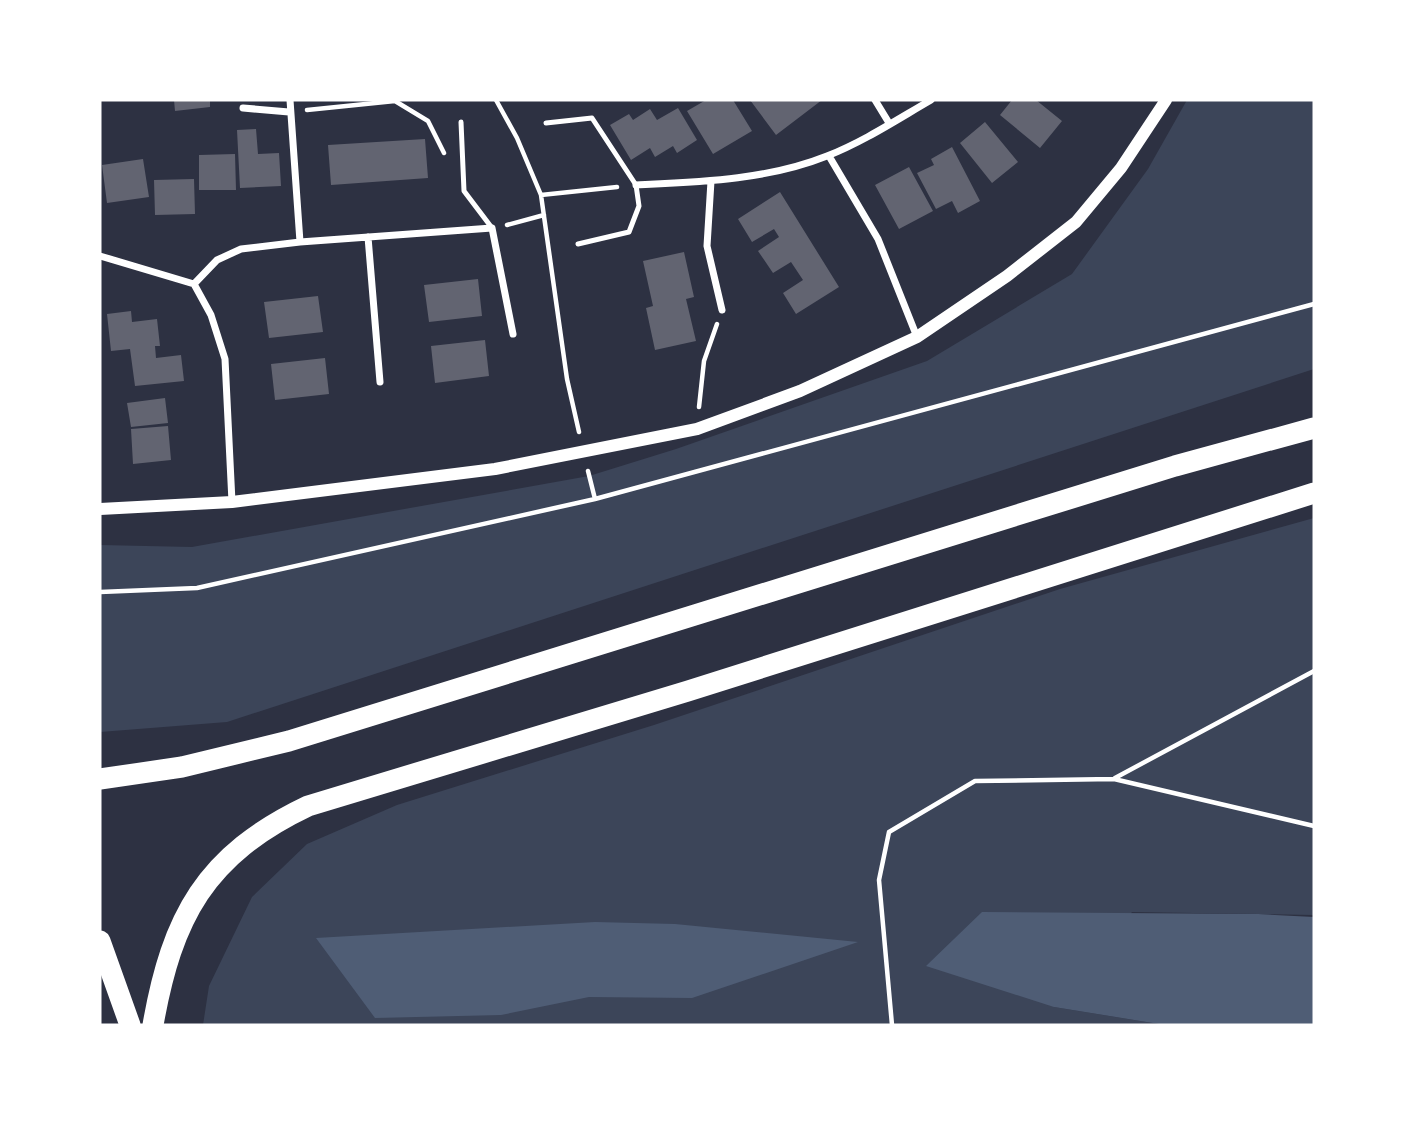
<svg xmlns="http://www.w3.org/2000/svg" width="1414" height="1125" font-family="Ubuntu,sans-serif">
	<rect width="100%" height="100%" fill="#2d3142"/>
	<path fill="#3c4559" d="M1187 100H1314V369L227 722 100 732V545L192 547 589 476 676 449 927 361 1072 274 1148 169Z
		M1314 518V915L1132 912 1054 1007 1165 1025H203L209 986 252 897 307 844 397 805 654 725 1060 589Z"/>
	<path fill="#4f5d75" d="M982 912 1258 914 1314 917V1025H1165L1054 1007 926 966Z
		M595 922 675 924 858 942 692 998 589 997 501 1015 375 1018 316 938Z"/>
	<path fill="#626471" d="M174 100H210V107L175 111Z
		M706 100H733L752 131 713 154 687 111Z
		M750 100H822L776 135Z
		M1012 100H1036L1062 121 1040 148 1000 115Z
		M678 108 697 140 677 153 673 146 655 157 650 148 631 160 610 125 629 114 633 120 650 109 657 120Z
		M985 122 1018 162 992 183 960 143Z
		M256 129 258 154 279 153 281 186 240 188 237 130Z
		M425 139 428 178 331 185 328 145Z
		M952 147 980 201 958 213 952 201 936 209 917 173 934 165 931 159Z
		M235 154 236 190H199V155Z
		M143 159 149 197 107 203 102 165Z
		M909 167 933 211 899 229 875 185Z
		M194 179 195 214 155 215 154 180Z
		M780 192 839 287 796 314 783 293 803 280 791 262 773 273 758 251 779 237 774 229 752 242 738 219Z
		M684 252 694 297 686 299 696 341 655 350 646 308 653 306 643 261Z
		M478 279 482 316 429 322 424 285Z
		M318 296 323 332 269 338 264 302Z
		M131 311 132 322 157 319 160 346H155L156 358 181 355 184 381 135 386 130 349 111 351 107 314Z
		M485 340 489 376 435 383 431 346Z
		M325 358 329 394 275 400 271 364Z
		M165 398 168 423 131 427 127 403Z
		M168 426 171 460 133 464 131 429Z"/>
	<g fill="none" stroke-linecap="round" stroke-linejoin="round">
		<path stroke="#fff" stroke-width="4.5" d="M496 100 517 138 541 195 567 379 579 432
			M307 110 395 101 428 121 444 153
			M541 195 617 187
			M507 225 544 215
			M699 407 704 361 717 324
			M588 471 595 499
			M100 592 197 588 595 499 1314 304
			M1115 778 1314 671
			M892 1025 879 880 889 832 975 781 1114 779 1314 826"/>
		<path stroke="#fff" stroke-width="5" d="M461 122 464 191 492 228
			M546 123 592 118 636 185 639 206 629 232 578 244"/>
		<path stroke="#fff" stroke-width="7" d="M290 100 300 242
			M875 100 889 123
			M243 108 289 112
			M829 156 878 239 917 337
			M711 181 707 246 722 310
			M636 185C700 182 767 180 827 156 863 142 898 119 931 100
			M368 237 380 382
			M100 256 194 284 217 260 241 249 300 242 492 228 513 334
			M194 284 211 315 225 359 232 502"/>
		<path stroke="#fff" stroke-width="12" d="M100 509 232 502 495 469 697 429 800 391 917 337 1007 276 1076 222 1121 168 1166 100"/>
		<path stroke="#fff" stroke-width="21" d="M100 779 182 767 289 741 1175 466 1314 428
			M100 941 130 1025
			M153 1025C172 917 205 855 308 806L688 691 1314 493"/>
	</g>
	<rect width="1414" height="1125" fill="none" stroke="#ffffff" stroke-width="203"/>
</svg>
